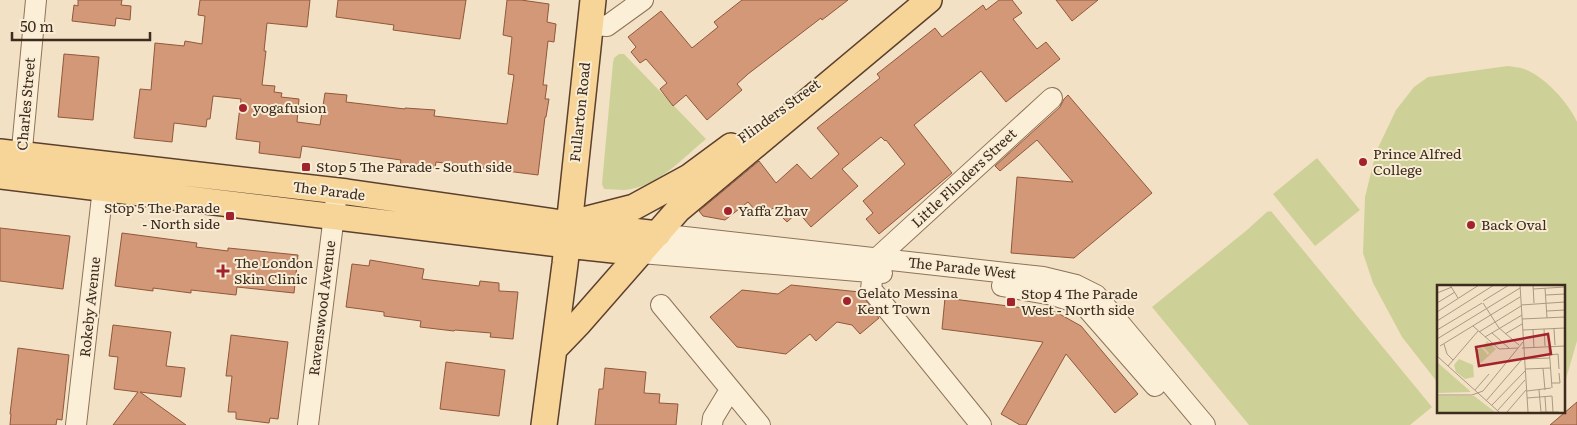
<svg xmlns="http://www.w3.org/2000/svg" width="1577" height="425" font-family="Literata,serif">
	<rect width="100%" height="100%" fill="#f2e1c4"/>
	<path fill="#ced197" d="M619 54H624L706 139C684 157 660 184 631 189 623 191 613 189 604 189L602 184 613 63 614 58Z
		M1508 66C1513 67 1519 67 1524 69 1544 76 1569 103 1577 122V341L1563 389V286H1438V383L1402 337 1373 283 1363 253 1365 197 1376 152 1396 110 1414 87 1428 77Z
		M1317 158 1360 210 1315 246 1273 194Z
		M1268 211 1269 212 1271 211 1432 407 1410 425H1249L1152 307 1247 230Z"/>
	<path fill="#d39877" stroke="#90583c" d="M78 0H122L121 5 131 6 130 20 116 18 115 26 72 21 74 5 78 6Z
		M200 0H310L307 27 267 23 264 51H266L262 85 275 86 274 92 282 93 281 97 299 99 297 122 320 125 325 93 347 95 346 102 405 109V108L435 110 434 116 507 124 514 75 508 74 512 37 503 35 507 0H521L549 4 547 22 556 24 554 42 548 41 543 85H547L545 99H549L546 117H545L538 175 436 162 435 168 400 165 401 160 302 146 300 158 259 153 260 142 236 139 241 99 213 96 210 119H207L206 127 174 123 172 142 134 138 140 89 151 90 155 43 184 46 185 41 202 44 205 16 198 15Z
		M338 0H466L460 39 393 30 394 25 336 17Z
		M742 0H848L822 20 821 18 748 74 737 84 742 90 707 120 686 95 673 106 660 89 667 83 646 59 640 63 631 52 636 47 628 37 661 11 692 48 718 27 714 22Z
		M999 0H1012L1022 13 1013 19 1037 49 1046 42 1060 59 1006 102 981 71 914 125 952 173 879 234 866 219 873 213 863 201 905 164 886 140 885 141 881 137 842 169 858 186 811 227 798 212 787 222 773 208 762 218 748 202 725 220 703 216 699 211 759 161 776 183 797 164 811 179 839 154 817 128 880 78 877 74 935 28 942 37 983 5 986 10Z
		M1056 0H1098L1072 21Z
		M64 54 99 57 93 120 58 117Z
		M1068 95 1152 193 1074 258 1011 253 1017 177 1073 182 1037 140 1000 171 995 166 1060 107 1064 99Z
		M0 228 70 236 63 289 0 281Z
		M122 233 197 243 196 247 228 251V248L298 255 294 293 237 287 236 295 191 290V293L153 288V291L115 286Z
		M370 260 424 269 422 279 479 286 480 281 499 283V291L518 292 513 339 490 337 491 333 455 330 454 331 420 327 421 321 384 316V312L346 307 352 264 369 266Z
		M791 285 860 292 879 318 860 334 852 325 837 322 816 341 810 334 786 354 737 347 710 317 742 290 778 294Z
		M945 298 1056 312 1081 326 1138 394 1115 413 1066 354 1026 425H1020L1001 414 1043 342 942 329Z
		M113 325 171 332 166 366 185 368 181 397 140 392 186 425H113L138 392 114 389 118 357 109 356Z
		M231 335 288 342 278 419 270 418 269 423 236 419V412H228L232 376H226Z
		M18 348 69 355 62 420 57 419 56 425H10L11 414H10Z
		M446 362 505 370 499 416 440 409Z
		M605 368 646 372 644 393 660 394 659 403 678 404 676 425H595L599 389H603Z
		M1577 402V425H1550Z"/>
	<g fill="none" stroke-linecap="round" stroke-linejoin="round">
		<defs>
			<path id="minor" d="M590 25 607 26 643 0
				M20 170 36 0
				M658 234 1043 277 1076 285 1096 295 1205 425
				M641 253 882 273
				M876 259 1052 98
				M876 259 873 272 871 289 981 425
				M1002 286 1053 295 1084 305 1155 386
				M661 305 760 425
				M76 425 103 188
				M308 425 337 191
				M712 425 713 418 730 390"/>
			<path id="major" d="M0 152 347 192 569 224 658 234
				M0 176 567 245 641 253
				M583 220 634 207 689 177 731 146
				M555 348 579 323 678 210 929 0
				M544 425 565 264 593 0"/>
		</defs>
		<use href="#minor" stroke="#8e7258" stroke-width="22"/>
		<use href="#major" stroke="#5c402d" stroke-width="28"/>
		<use href="#minor" stroke="#fbefd8" stroke-width="20"/>
		<use href="#major" stroke="#f7d599" stroke-width="25"/>
	</g>
	<g fill="#a3232c" stroke="#f8ecd4" stroke-width="2">
		<circle cx="243" cy="108" r="5"/>
		<circle cx="1363" cy="162" r="5"/>
		<rect x="301" y="162" width="10" height="10" rx="2.5"/>
		<circle cx="728" cy="211" r="5"/>
		<rect x="225" y="211" width="10" height="10" rx="2.5"/>
		<circle cx="1471" cy="225" r="5"/>
		<path d="M220.5 263.5h5v5h5v5h-5v5h-5v-5h-5v-5h5z"/>
		<circle cx="847" cy="301" r="5"/>
		<rect x="1006" y="297" width="10" height="10" rx="2.5"/>
	</g>
	<g text-anchor="middle" stroke-width="4" stroke-linejoin="round" paint-order="stroke">
		<g font-size="14" fill="#3d2b1e" stroke="#f8ecd4">
			<text transform="translate(26 104) rotate(-85)" y="5">Charles Street</text>
			<text transform="translate(779 111) rotate(-36)" y="5">Flinders Street</text>
			<text transform="translate(580 112) rotate(-84)" y="5">Fullarton Road</text>
			<text transform="translate(964 178) rotate(-43)" y="5">Little Flinders Street</text>
			<text transform="translate(329 191) rotate(7)" y="5">The Parade</text>
			<text transform="translate(962 268) rotate(6)" y="5">The Parade West</text>
			<text transform="translate(90 307) rotate(-84)" y="5">Rokeby Avenue</text>
			<text transform="translate(322 308) rotate(-83)" y="5">Ravenswood Avenue</text>
		</g>
		<g font-size="14" fill="#3d2b1e" stroke="#f8ecd4" text-anchor="start">
			<text x="253" y="113">yogafusion</text>
			<text x="1373" y="159">Prince Alfred<tspan x="1373" dy="16">College</tspan></text>
			<text x="316" y="172">Stop 5 The Parade - South side</text>
			<text x="220" y="213" text-anchor="end">Stop 5 The Parade<tspan x="220" dy="16">- North side</tspan></text>
			<text x="738" y="216">Yaffa Zhav</text>
			<text x="1481" y="230">Back Oval</text>
			<text x="234" y="268">The London<tspan x="234" dy="16">Skin Clinic</tspan></text>
			<text x="857" y="298">Gelato Messina<tspan x="857" dy="16">Kent Town</tspan></text>
			<text x="1021" y="299">Stop 4 The Parade<tspan x="1021" dy="16">West - North side</tspan></text>
		</g>
	</g>
	<g transform="translate(1437 285)">
		<rect width="128" height="128" fill="#f2e1c4"/>
		<path d="M50 56 59 64 44 78 39 72 40 64 45 63 51 70 52 68 46 62ZM22 74 36 80 37 92 28 94 19 87 17 80ZM0 77 33 106V107L0 108ZM0 111H37L58 127H0Z" fill="#ced197"/>
		<path fill="none" stroke="#aa9882" stroke-width="1" d="M13 0 21 13M83 0 91 127M96 0 97 18M108 3 109 18M96 4 128 2M0 8 15 2M109 10 128 9M46 16 72 0M0 18 18 7M46 18 62 43 82 60M109 18 110 33M84 20 128 17M110 26 128 25M0 27 42 0M85 34 128 32M0 36 57 0M36 41 62 64 81 63M107 44 108 61M117 44 118 60M0 45 45 18M86 45 128 43M96 45 97 63M42 47 84 21M55 48 72 63M68 49 85 39M48 52 85 30M0 54 83 3M7 59 10 69 16 75M3 61 83 12M112 62 115 103M85 63 128 61M113 70 121 69 122 84M0 71 62 127M87 74 113 73M11 81 41 46M106 83 108 105M88 84 114 83M115 98H123L122 88M38 105 52 89M102 105 104 127M90 106 114 103M0 110H35L46 106 86 57M115 111 116 127M108 112 109 127M90 113 115 111M49 116 87 72M55 120 88 86M61 125 88 95M70 127 89 105M105 127H122"/>
		<path fill="#a3232c" fill-opacity="0.15" stroke="#a3232c" stroke-width="2.5" d="M111 49 114 69 42 81 39 62Z"/>
		<rect width="128" height="128" fill="none" stroke="#3d2b1e" stroke-width="2.5"/>
	</g>
	<path d="M12 32v8h138v-8" fill="none" stroke="#3d2b1e" stroke-width="2.5"/>
	<text x="20" y="32" font-size="15" fill="#3d2b1e" stroke="#f8ecd4" stroke-width="4" paint-order="stroke">50 m</text>
</svg>
